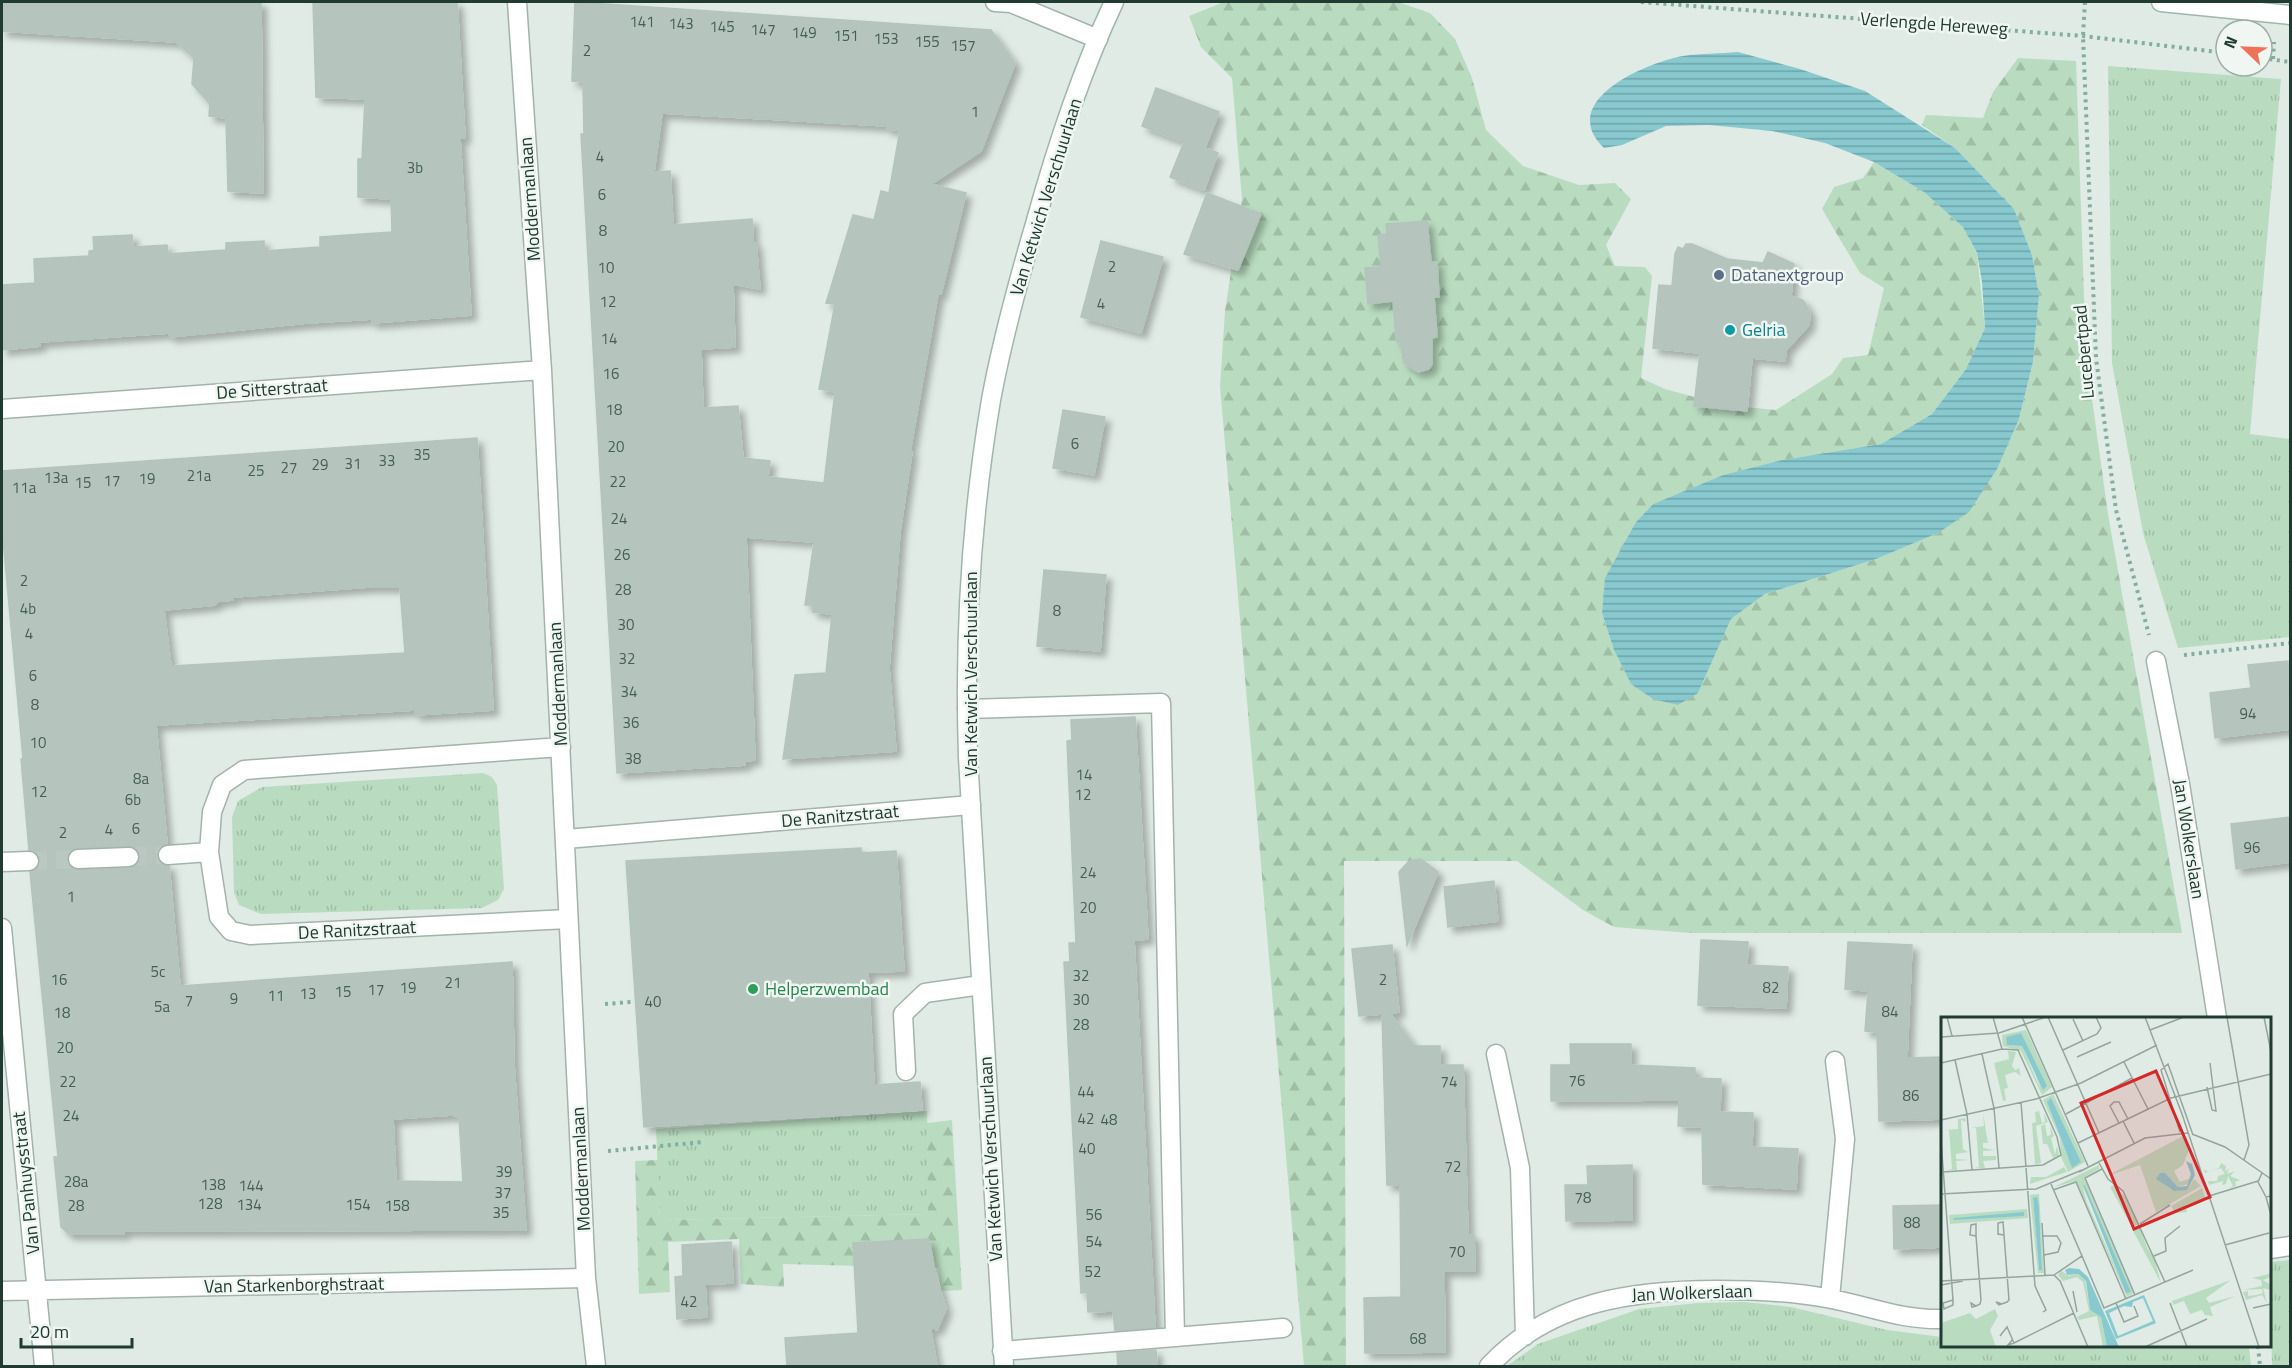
<svg xmlns="http://www.w3.org/2000/svg" width="2292" height="1368" font-family="'Titillium Web',sans-serif">
	<defs>
		<pattern id="grass-tufts" width="24" height="20" patternUnits="userSpaceOnUse" patternTransform="scale(1.5)"><rect width="24" height="20" fill="#b9dcc0"/><path d="M3 7l-1-3M5 7V3M7 7l1-3M15 17l-1-3M17 17v-4M19 17l1-3" fill="none" stroke="#9fbea5"/></pattern>
		<pattern id="forest-firs" width="22" height="20" patternUnits="userSpaceOnUse" patternTransform="scale(1.5)"><rect width="22" height="20" fill="#b9dcc0"/><path d="M5 1l3.5 6h-7zM16 11l3.5 6h-7z" fill="#9fbea5"/></pattern>
		<pattern id="water-rules" width="6" height="5" patternUnits="userSpaceOnUse" patternTransform="scale(1.5)"><rect width="6" height="5" fill="#88c9cf"/><path d="M0 2.5h6" fill="none" stroke="#6fa4a9"/></pattern>
		<filter id="shadow"><feDropShadow dx="5.5" dy="5.5" stdDeviation="3" flood-color="#0004"/></filter>
	</defs>
	<rect width="100%" height="100%" fill="#e0ebe5"/>
	<path fill="url(#grass-tufts)" d="M2108 66 2281 79 2250 434 2290 439V637L2178 648 2143 533 2112 363Z
		M483 773 492 777 497 785 504 889 498 900 482 908 261 914 239 905 234 893 232 817 238 801 262 787Z
		M927 1111 929 1214 660 1220 656 1129Z
		M2290 1260V1366H2272L2270 1262Z
		M1745 1302 1791 1307 1887 1330 1942 1337V1346H2249L2251 1366H1507L1538 1344 1639 1309 1698 1303Z"/>
	<path fill="url(#forest-firs)" d="M1224 2H1398L1430 13 1455 39 1472 78 1486 130 1523 166 1579 185 1615 183 1631 199 1606 245 1615 266 1645 267 1652 276 1641 378 1665 389 1724 405 1776 410 1832 374 1843 358 1868 355 1884 288 1860 273 1822 209 1834 187 1863 178 1874 162 1924 192 1963 227 1977 254 1985 328 1966 369 1932 414 1881 444 1782 460 1723 475 1653 504 1636 522 1606 578 1602 613 1614 650 1631 684 1698 693 1731 619 1765 594 1876 559 1938 533 2019 419 2033 362 2039 295 2032 255 2014 209 1955 148 1922 125 1926 115 1983 118 1993 92 2018 58 2076 61 2086 356 2108 514 2182 933H1690L1614 927 1583 910 1517 861H1344L1346 1366H1304L1220 386 1225 311 1242 200 1232 78 1201 47 1189 16Z
		M952 1120 962 1290 941 1291 938 1268 783 1264 784 1287 741 1284 739 1239 668 1242 670 1292 639 1294 635 1161 658 1160 660 1220 928 1214 927 1123Z"/>
	<path fill="url(#water-rules)" d="M1738 52 1800 69 1865 91 1955 148 2014 209 2032 255 2039 295 2033 362 2019 419 1997 469 1969 512 1938 533 1876 559 1765 594 1731 619 1698 693 1678 705 1653 699 1631 684 1614 650 1602 613 1605 578 1636 522 1653 504 1723 475 1782 460 1881 444 1932 414 1966 369 1985 328 1982 282 1977 253 1963 227 1924 192 1874 162 1825 143 1772 131 1709 125 1666 126 1622 145 1604 148C1556 102 1644 63 1683 56 1701 53 1720 54 1738 52Z"/>
	<path fill="#b5c5be" stroke="#b3c4bc" stroke-width="1.5" fill-rule="evenodd" filter="url(#shadow)" d="M2 2H261L263 193 228 191 226 118 209 116 210 104 192 84 194 58 176 42 2 31Z
		M313 2H457L465 138H460L471 315 372 323V319L307 323 170 337 169 333 40 342V346L2 350V285L35 283 34 259 89 256V251L94 250 93 237 132 235 133 247 167 245 168 254 226 250V243L264 241V251L320 247V237L392 232 391 199 358 197V159H362L365 99 316 97Z
		M575 2 991 30 1015 63 981 151 931 184 966 193 941 294H938L910 452H912L900 532 889 668 896 751 783 759 795 675 826 673 832 614 813 612V605H805L814 542 746 537 755 760 745 761V765L617 773 581 134H584L583 82 572 81ZM662 113 887 126V129L900 130 889 193 881 191 874 220 853 215 826 303 835 304 819 389 835 392 824 483 768 477 770 461 743 458 738 406 703 408 701 349 735 347 733 284 760 289 756 243H753L752 219 673 225 670 171 654 172Z
		M1156 88 1219 112 1205 148 1218 153 1204 190 1170 177 1184 142 1142 126Z
		M1207 193 1261 214 1238 270 1184 254Z
		M1427 221 1431 262H1437L1439 297H1434L1437 337 1432 338V364L1429 369 1418 372 1404 363 1400 341H1396L1393 301 1368 304 1365 268 1381 267 1378 235 1387 234 1386 224Z
		M1101 241 1163 257 1141 333 1081 317Z
		M1686 244H1692L1727 259 1763 263 1768 252 1794 264 1791 296 1803 300 1810 312 1809 325 1786 350 1785 361 1752 358 1747 411 1694 406 1700 353 1653 348 1659 285 1672 286 1675 254 1678 247 1683 249Z
		M1063 410 1105 417 1094 475 1053 468Z
		M477 438 493 710 415 715V710L156 725 167 844 161 846 157 855 159 862 169 866 180 986 512 962 514 1065 526 1230 124 1231V1234H69L61 1227 54 1157H58L30 872 39 867 40 860 35 851 29 850 21 759H23L2 528V471ZM369 587H400L405 653 171 666 164 610 215 605 219 601 233 600V597ZM129 846 135 847 140 856 139 863 130 868 78 870 72 869 67 860 68 853 77 848ZM452 1115 459 1117 463 1182 396 1181 393 1119Z
		M1044 570 1106 575 1100 651 1037 646Z
		M2288 661 2290 729 2215 738 2210 693 2251 688 2248 665Z
		M1135 717 1148 939 1134 940 1155 1327 1115 1331 1113 1311 1088 1312 1087 1292 1081 1293 1064 962H1070L1069 943H1076L1067 741 1072 740 1071 720Z
		M2290 817V862L2236 869 2231 824Z
		M861 848V853L896 851 904 971 868 972 874 1085 920 1082 922 1110 644 1127 626 861Z
		M1421 859 1438 872 1407 945 1399 872 1409 861Z
		M1494 881 1498 921 1448 927 1444 887Z
		M1701 940 1748 942 1747 965 1788 967 1786 1008 1698 1005Z
		M1848 942 1912 945 1907 1058 1942 1057V1119L1879 1121 1877 1032 1865 1031 1868 991 1845 989Z
		M1392 945 1399 1012 1390 1013 1414 1046H1440V1065H1463L1468 1235H1474L1475 1271H1444L1445 1352 1365 1353 1364 1298 1401 1297 1400 1185H1387L1382 1014 1359 1016 1352 949Z
		M1570 1044H1631V1065L1695 1068V1078L1721 1079 1720 1112 1753 1113 1752 1147 1798 1149 1796 1189 1703 1184 1702 1127 1678 1126 1679 1100 1551 1101V1065H1571Z
		M1632 1165V1220L1566 1221 1565 1185H1588L1587 1166Z
		M1942 1205V1247L1894 1249 1893 1206Z
		M929 1239 935 1271 946 1309 937 1330 930 1326 937 1366H787L785 1338 858 1333 853 1243Z
		M731 1242 733 1283 705 1284 707 1317 677 1319 675 1277 683 1276 682 1245Z
		M1156 1350 1157 1366H1118L1117 1353Z"/>
	<g fill="none" stroke-linecap="round" stroke-linejoin="round">
		<path stroke="#bac8c1" stroke-width="18" stroke-dasharray="18 9" stroke-linecap="butt" d="M129 857 168 855
			M29 861 78 859"/>
		<defs>
			<path id="lane" d="M967 709 1161 703 1175 1337 1002 1351
				M906 1071 903 1014 925 993 981 985
				M1175 1337 1283 1328"/>
			<path id="street" d="M517 2 542 370 586 1278 596 1366
				M995 2 1011 3 1098 39
				M2 409 542 370
				M2156 661 2180 784 2217 1018
				M561 747 244 770 222 785 212 812 209 852 219 917 231 931 250 935 568 919
				M566 839 971 805
				M168 855 209 852
				M78 859 129 857
				M2 862 29 861
				M2 928 44 1366
				M1496 1054 1520 1168 1525 1336
				M2270 1249 2290 1246
				M2 1291 586 1278
				M1830 1298 1845 1139 1835 1061
				M1489 1366C1550 1301 1633 1290 1717 1290 1754 1290 1789 1291 1826 1298 1867 1305 1899 1320 1942 1319"/>
			<path id="secondary" d="M2161 2 2290 15
				M1004 1366 968 757C964 637 971 518 991 400 1002 340 1018 282 1035 224 1056 148 1081 72 1114 2"/>
		</defs>
		<use href="#lane" stroke="#a3b3ac" stroke-width="21"/>
		<use href="#street" stroke="#a3b3ac" stroke-width="21"/>
		<use href="#secondary" stroke="#9fb6ac" stroke-width="21"/>
		<path stroke="#81ae9d" stroke-width="4" stroke-dasharray="3 4.5" stroke-linecap="butt" d="M1641 2 2083 36 2226 53
			M2085 2 2083 36 2096 358 2116 510 2149 635
			M2262 58 2290 62
			M2273 59 2274 42
			M2184 655 2290 643
			M605 1004 631 1002
			M608 1151 703 1142
			M2258 1346 2260 1366"/>
		<use href="#lane" stroke="#fff" stroke-width="18"/>
		<use href="#street" stroke="#fff" stroke-width="18"/>
		<use href="#secondary" stroke="#fff" stroke-width="18"/>
	</g>
	<circle fill="#5c6f8a" stroke="#f0f7f3" stroke-width="2" cx="1719" cy="275" r="6"/>
	<circle fill="#0f9aa8" stroke="#f0f7f3" stroke-width="2" cx="1730" cy="330" r="6"/>
	<circle fill="#2e9e5b" stroke="#f0f7f3" stroke-width="2" cx="753" cy="989" r="6"/>
	<g text-anchor="middle" stroke-width="5" stroke-linejoin="round" paint-order="stroke">
		<g font-size="15" fill="#465e55">
			<text x="642" y="27">141</text>
			<text x="681" y="29">143</text>
			<text x="722" y="32">145</text>
			<text x="763" y="35">147</text>
			<text x="804" y="38">149</text>
			<text x="846" y="41">151</text>
			<text x="886" y="44">153</text>
			<text x="927" y="47">155</text>
			<text x="963" y="51">157</text>
			<text x="587" y="56">2</text>
			<text x="975" y="117">1</text>
			<text x="600" y="162">4</text>
			<text x="415" y="173">3b</text>
			<text x="602" y="200">6</text>
			<text x="603" y="236">8</text>
			<text x="1112" y="272">2</text>
			<text x="606" y="273">10</text>
			<text x="608" y="307">12</text>
			<text x="1101" y="309">4</text>
			<text x="609" y="344">14</text>
			<text x="611" y="379">16</text>
			<text x="614" y="415">18</text>
			<text x="1075" y="449">6</text>
			<text x="616" y="452">20</text>
			<text x="422" y="460">35</text>
			<text x="387" y="466">33</text>
			<text x="353" y="469">31</text>
			<text x="320" y="470">29</text>
			<text x="289" y="473">27</text>
			<text x="256" y="476">25</text>
			<text x="199" y="481">21a</text>
			<text x="56" y="483">13a</text>
			<text x="147" y="484">19</text>
			<text x="112" y="486">17</text>
			<text x="618" y="487">22</text>
			<text x="83" y="488">15</text>
			<text x="24" y="493">11a</text>
			<text x="619" y="524">24</text>
			<text x="622" y="560">26</text>
			<text x="24" y="586">2</text>
			<text x="623" y="595">28</text>
			<text x="28" y="614">4b</text>
			<text x="1057" y="616">8</text>
			<text x="626" y="630">30</text>
			<text x="29" y="639">4</text>
			<text x="627" y="664">32</text>
			<text x="33" y="681">6</text>
			<text x="629" y="697">34</text>
			<text x="35" y="710">8</text>
			<text x="2248" y="719">94</text>
			<text x="631" y="728">36</text>
			<text x="38" y="748">10</text>
			<text x="633" y="764">38</text>
			<text x="1084" y="780">14</text>
			<text x="141" y="784">8a</text>
			<text x="39" y="797">12</text>
			<text x="1083" y="800">12</text>
			<text x="133" y="805">6b</text>
			<text x="136" y="834">6</text>
			<text x="109" y="835">4</text>
			<text x="63" y="838">2</text>
			<text x="2252" y="853">96</text>
			<text x="1088" y="878">24</text>
			<text x="71" y="902">1</text>
			<text x="1088" y="913">20</text>
			<text x="158" y="977">5c</text>
			<text x="1081" y="981">32</text>
			<text x="59" y="985">16</text>
			<text x="1383" y="985">2</text>
			<text x="453" y="988">21</text>
			<text x="408" y="993">19</text>
			<text x="1771" y="993">82</text>
			<text x="376" y="995">17</text>
			<text x="343" y="997">15</text>
			<text x="308" y="999">13</text>
			<text x="276" y="1001">11</text>
			<text x="234" y="1004">9</text>
			<text x="1081" y="1005">30</text>
			<text x="189" y="1006">7</text>
			<text x="653" y="1007">40</text>
			<text x="162" y="1012">5a</text>
			<text x="1890" y="1017">84</text>
			<text x="62" y="1018">18</text>
			<text x="1081" y="1030">28</text>
			<text x="65" y="1053">20</text>
			<text x="1577" y="1086">76</text>
			<text x="68" y="1087">22</text>
			<text x="1449" y="1087">74</text>
			<text x="1086" y="1097">44</text>
			<text x="1911" y="1101">86</text>
			<text x="71" y="1121">24</text>
			<text x="1086" y="1124">42</text>
			<text x="1109" y="1125">48</text>
			<text x="1087" y="1154">40</text>
			<text x="1453" y="1172">72</text>
			<text x="504" y="1177">39</text>
			<text x="76" y="1187">28a</text>
			<text x="213" y="1190">138</text>
			<text x="251" y="1191">144</text>
			<text x="503" y="1198">37</text>
			<text x="1583" y="1203">78</text>
			<text x="210" y="1209">128</text>
			<text x="249" y="1210">134</text>
			<text x="358" y="1210">154</text>
			<text x="76" y="1211">28</text>
			<text x="397" y="1211">158</text>
			<text x="501" y="1218">35</text>
			<text x="1094" y="1220">56</text>
			<text x="1912" y="1228">88</text>
			<text x="1094" y="1247">54</text>
			<text x="1457" y="1257">70</text>
			<text x="1093" y="1277">52</text>
			<text x="689" y="1307">42</text>
			<text x="1418" y="1344">68</text>
		</g>
		<g font-size="18" fill="#213b32" stroke="#f0f7f3">
			<text transform="translate(1934 24) rotate(4)" y="6">Verlengde Hereweg</text>
			<text transform="translate(1046 197) rotate(-73)" y="6">Van Ketwich Verschuurlaan</text>
			<text transform="translate(530 199) rotate(-94)" y="6">Moddermanlaan</text>
			<text transform="translate(2084 352) rotate(-95)" y="6">Lucebertpad</text>
			<text transform="translate(272 389) rotate(-4)" y="6">De Sitterstraat</text>
			<text transform="translate(971 674) rotate(-90)" y="6">Van Ketwich Verschuurlaan</text>
			<text transform="translate(558 684) rotate(-93)" y="6">Moddermanlaan</text>
			<text transform="translate(840 816) rotate(-5)" y="6">De Ranitzstraat</text>
			<text transform="translate(2189 839) rotate(81)" y="6">Jan Wolkerslaan</text>
			<text transform="translate(357 930) rotate(-3)" y="6">De Ranitzstraat</text>
			<text transform="translate(991 1159) rotate(-93)" y="6">Van Ketwich Verschuurlaan</text>
			<text transform="translate(581 1169) rotate(-93)" y="6">Moddermanlaan</text>
			<text transform="translate(26 1183) rotate(-96)" y="6">Van Panhuysstraat</text>
			<text transform="translate(294 1285) rotate(-1)" y="6">Van Starkenborghstraat</text>
			<text transform="translate(1692 1293) rotate(-2)" y="6">Jan Wolkerslaan</text>
		</g>
		<g font-size="18" fill="#4e5e75" stroke="#f0f7f3" text-anchor="start">
			<text x="1731" y="281">Datanextgroup</text>
		</g>
		<g font-size="18" fill="#0d838f" stroke="#f0f7f3" text-anchor="start">
			<text x="1742" y="336">Gelria</text>
		</g>
		<g font-size="18" fill="#27864d" stroke="#f0f7f3" text-anchor="start">
			<text x="765" y="995">Helperzwembad</text>
		</g>
	</g>
	<g transform="translate(1941 1017)">
		<rect width="330" height="330" fill="#e0ebe5"/>
		<path d="M85 13 111 70 101 78 80 34 62 29 61 18ZM80 16 100 73 81 29 66 28V20ZM67 34 75 35 71 49 74 53 78 51 80 59 74 55 64 58 67 71 63 72 65 83 62 84 53 46 68 42ZM112 77 144 145 127 155 120 140 119 121 102 83ZM106 85 139 147 127 141ZM98 94 101 106 104 105 103 96 107 105 95 109 100 146 94 147 91 106 95 105 94 95ZM42 96 47 126H42V131L54 133 42 134V139H55V143L42 144 44 151H34L38 150 35 111H30L43 109ZM24 101 25 105 20 103 22 132 27 135 15 137V142L28 143 15 144 16 153H6L11 152 8 113H2L17 112V102ZM104 107 106 119 110 118 109 109 113 119 110 121 114 138 116 129 118 138 112 141 106 127H102L100 109ZM158 148V152L143 161 193 276 186 280 135 164 113 170ZM141 168 188 271 186 276 146 186ZM123 150 126 155 89 167 90 160H105ZM173 168 184 180 198 207 191 210 169 170ZM261 171 264 181 244 188 246 195 234 196 230 189ZM98 177 103 256H97L89 178ZM92 181 98 191 101 253H98ZM86 192 87 201 9 207 8 198ZM198 208 206 231 213 241 220 266 191 212ZM120 253 127 259 136 257 144 263 149 293 160 300 166 330H162L156 299 138 303 136 300 148 294 142 265 136 260 122 264 117 258ZM54 292 57 299 49 313 55 330H2L0 306 29 296 35 302Z" fill="#b9dcc0" fill-rule="evenodd"/>
		<path d="M242 119 248 133 242 148 233 154 239 165 250 161 248 167 237 170 224 156 217 163 231 173H246L253 162 260 169 215 195 199 148 166 159ZM280 146 285 149 284 155 288 151 286 157 294 154 289 159 299 163 294 165 295 169 287 172 292 169 287 159 285 167 281 168 282 164 268 168 267 164H276L277 159 284 157 280 151 264 156 263 152 267 155 278 151ZM330 252V260L322 263 330 268 329 273 322 271 326 286 321 278 305 283 302 275 307 274V279L316 278 322 276 321 272 302 273 321 269 320 263 311 261 328 257ZM290 263 265 281 268 286 295 279 269 290 272 299 264 298 261 293 249 297 243 284 232 288 231 284Z" fill="#b9dcc0"/>
		<path d="M80 16 106 69 102 73 81 29 66 28 65 20ZM110 81 140 145 131 151 106 85ZM245 144 251 147 254 158 246 173 233 174 215 162 219 156H224L237 170 246 169 250 157ZM142 168 144 169 190 275 185 276ZM96 180 98 191 101 253H98L92 181ZM83 195V199L12 203 13 201ZM128 251 138 252 147 260 178 330H166L160 300 149 293 145 264 137 257 126 258 124 253ZM203 278 215 306 175 322 164 294ZM202 281 212 304 177 319 168 296 183 289 191 290 192 285Z" fill="#88c9cf" fill-rule="evenodd"/>
		<path fill="none" stroke="#94a59d" stroke-width="1.5" d="M6 0 11 19M52 0 61 32M81 0 147 149M107 0 158 116M204 0 241 97 318 330M286 0 308 128 303 143M323 0 330 35M132 2 142 24M209 13 243 0M0 20 58 16 105 0M122 33 156 17 160 11 155 0M41 37 53 91 58 151M136 40 170 25M14 43 26 97 31 153M183 45 207 92M0 46 61 32 77 33 116 120 120 138 102 148 2 155M266 70 271 93 275 94 269 46M80 85 94 269 105 293 102 295M125 97 191 61M0 103 95 82 140 66 216 28M182 104 193 126M178 106 169 89 173 85H178L187 102M239 115 220 53 227 47 252 118M251 117 284 130 330 162M0 124 12 283V288L3 292 2 286 12 283M137 126 230 81 330 57M157 144 167 162 182 174 224 265M161 152 144 161 194 278M138 155 204 121 247 116M321 156 317 165 325 180 330 179M110 167 141 239M112 173 135 165 185 282M0 177 95 172 141 153M268 179 317 164M325 180 330 198M101 206 104 258M199 207 229 188M102 219H116L120 226 117 235 103 238M284 228 328 216M213 239 225 234 224 221 239 209M113 258 141 239 163 291 252 253M0 264 113 258 119 264 147 330M0 268 22 264M132 274 136 295M175 286 183 305 197 299 193 289M229 286 246 330M61 287 55 285 58 288 66 285 68 283 62 205 57 206V217L63 218M35 289 30 286 31 290 35 289 39 287 40 283 35 219 29 218 30 208 35 207V219M312 291 330 287M59 319 66 310 73 326 67 328 72 322M73 326 133 296M204 330 266 302"/>
		<path fill="#d62828" fill-opacity="0.15" stroke="#d62828" stroke-width="3" d="M215 54 269 180 193 212 140 86Z"/>
		<rect width="330" height="330" fill="none" stroke="#213b32" stroke-width="3"/>
	</g>
	<rect width="2292" height="1368" fill="none" stroke="#213b32" stroke-width="6"/>
	<g transform="translate(2244 48) rotate(293)"><circle r="28" fill="#f0f7f3" stroke="#9daca6" stroke-width="1.5"/>
	<path d="M0-4.5L10 22L0 15L-10 22Z" fill="#ef7359"/>
	<text y="-9" font-size="16" font-weight="bold" text-anchor="middle" fill="#213b32">N</text>
	</g>
	<path d="M21 1338v9h111v-9" fill="none" stroke="#213b32" stroke-width="3"/>
	<text x="30" y="1338" font-size="18" fill="#213b32" stroke="#f0f7f3" stroke-width="4.5" paint-order="stroke">20 m</text>
</svg>
